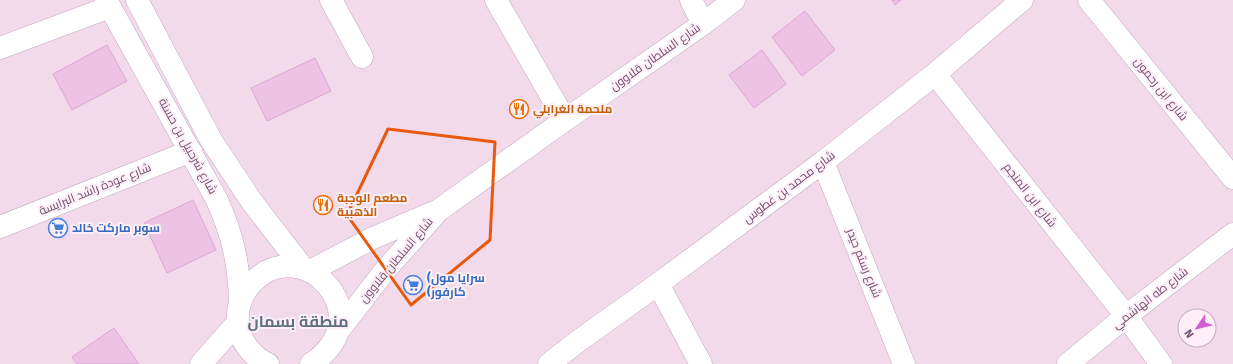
<svg xmlns="http://www.w3.org/2000/svg" width="1233" height="364" font-family="'Fira Sans',Cairo,sans-serif">
	<rect width="100%" height="100%" fill="#fae8f3"/>
	<path fill="#f2daeb" fill-rule="evenodd" d="M0 0H1233V364H0ZM1185 316H1209V340H1185Z"/>
	<path fill="#ecc3e5" stroke="#dca5d5" d="M892 0H901L895 5Z
		M805 11 835 50 802 76 772 37Z
		M107 45 127 81 72 110 53 74Z
		M762 50 786 84 754 108 729 75Z
		M315 58 331 91 267 121 251 88Z
		M193 200 216 250 167 273 144 223Z
		M114 328 139 364H77L72 357Z"/>
	<g fill="none" stroke-linecap="round" stroke-linejoin="round">
		<defs>
			<path id="street" d="M331 0 362 57
				M496 0 565 120
				M691 0 703 24
				M1089 0 1233 178
				M0 48 110 7
				M935 74 1126 316 1161 364
				M823 162 904 364
				M0 227 191 151
				M658 284 701 364
				M549 364 577 342 658 284 823 162 935 74 1022 0
				M1068 364 1126 316 1233 234"/>
			<path id="secondary" d="M106 0 217 200C233 236 239 263 240 303
				M137 0 211 140 252 202 303 268
				M310 271 373 238 434 212
				M339 330 387 268 439 210 565 120 703 24 734 0
				M201 364 238 322
				M268 364C252 357 239 340 238 322 237 307 242 293 252 283 301 230 384 315 311 364"/>
		</defs>
		<use href="#street" stroke="#c2a7bd" stroke-width="23"/>
		<use href="#secondary" stroke="#c5a6c0" stroke-width="23"/>
		<use href="#street" stroke="#fff" stroke-width="22"/>
		<use href="#secondary" stroke="#fff" stroke-width="22"/>
	</g>
	<path fill="none" stroke="#e8590c" stroke-width="3" stroke-linejoin="round" d="M388 129 495 142 490 240 411 305 347 215Z"/>
	<defs>
		<symbol id="restaurant-ring" viewBox="-11 -11 22 22"><circle r="9.5" fill="#fdeef7" stroke="#e8710a" stroke-width="1.5"/><path d="M-5-6h1v4h1v-4h1v4h1v-4h1v5L-1.5 .5V6h-2V.5L-5-1ZM5-6V6H3V1.5H1.5Q1.5-4 5-6Z" fill="#e8710a"/></symbol>
		<symbol id="supermarket-ring" viewBox="-11 -11 22 22"><circle r="9.5" fill="#fdeef7" stroke="#3f7fe0" stroke-width="1.5"/><path d="M-6-5.5h2.5l.6 2H6L4.5 2H-2.5L-4.4-4H-6ZM-1.5 3.2a1.3 1.3 0 1 0 .1 0ZM3 3.2a1.3 1.3 0 1 0 .1 0Z" fill="#3f7fe0"/></symbol>
	</defs>
	<g fill-rule="evenodd">
		<use href="#restaurant-ring" x="508" y="98" width="22" height="22"/>
		<use href="#restaurant-ring" x="312" y="194" width="22" height="22"/>
		<use href="#supermarket-ring" x="47" y="217" width="22" height="22"/>
		<use href="#supermarket-ring" x="402" y="274" width="22" height="22"/>
	</g>
	<g text-anchor="middle" stroke-width="4" stroke-linejoin="round" paint-order="stroke">
		<g font-size="12" fill="#704f6d" stroke="#fdeef7">
			<text transform="translate(655 57) rotate(-35)" y="4">شارع السلطان قلاوون</text>
			<text transform="translate(1161 89) rotate(51)" y="4">شارع ابن رحمون</text>
			<text transform="translate(188 146) rotate(61)" y="4">شارع شرحبيل بن حسنة</text>
			<text transform="translate(789 187) rotate(-37)" y="4">شارع محمد بن غطوس</text>
			<text transform="translate(95 189) rotate(-22)" y="4">شارع عودة راشد البرايسة</text>
			<text transform="translate(1030 195) rotate(52)" y="4">شارع ابن المنجم</text>
			<text transform="translate(396 260) rotate(-50)" y="4">شارع السلطان قلاوون</text>
			<text transform="translate(864 263) rotate(68)" y="4">شارع رستم حيدر</text>
			<text transform="translate(1150 298) rotate(-38)" y="4">شارع طه الهاشمي</text>
		</g>
		<g font-size="12" font-weight="bold" fill="#c56008" stroke="#fdeef7" text-anchor="start">
			<text x="533" y="113">ملحمة الغرابلي</text>
			<text x="337" y="202">مطعم الوجبة<tspan x="337" dy="14">الذهبية</tspan></text>
		</g>
		<g font-size="12" font-weight="bold" fill="#366cbe" stroke="#fdeef7" text-anchor="start">
			<text x="72" y="232">سوبر ماركت خالد</text>
			<text x="427" y="282">(سرايا مول<tspan x="427" dy="14">(كارفور</tspan></text>
		</g>
		<g font-size="16" font-weight="bold" fill="#5e7180" stroke="#fdeef7">
			<text x="298" y="327">منطقة بسمان</text>
		</g>
	</g>
	<g transform="translate(1197 328) rotate(235)"><circle r="19" fill="#fdeef7" stroke="#c5aec0"/>
	<path d="M0-3L7 15L0 10L-7 15Z" fill="#d25cd4"/>
	<text y="-6" font-size="11" font-weight="bold" text-anchor="middle" fill="#704f6d">N</text>
	</g>
</svg>
